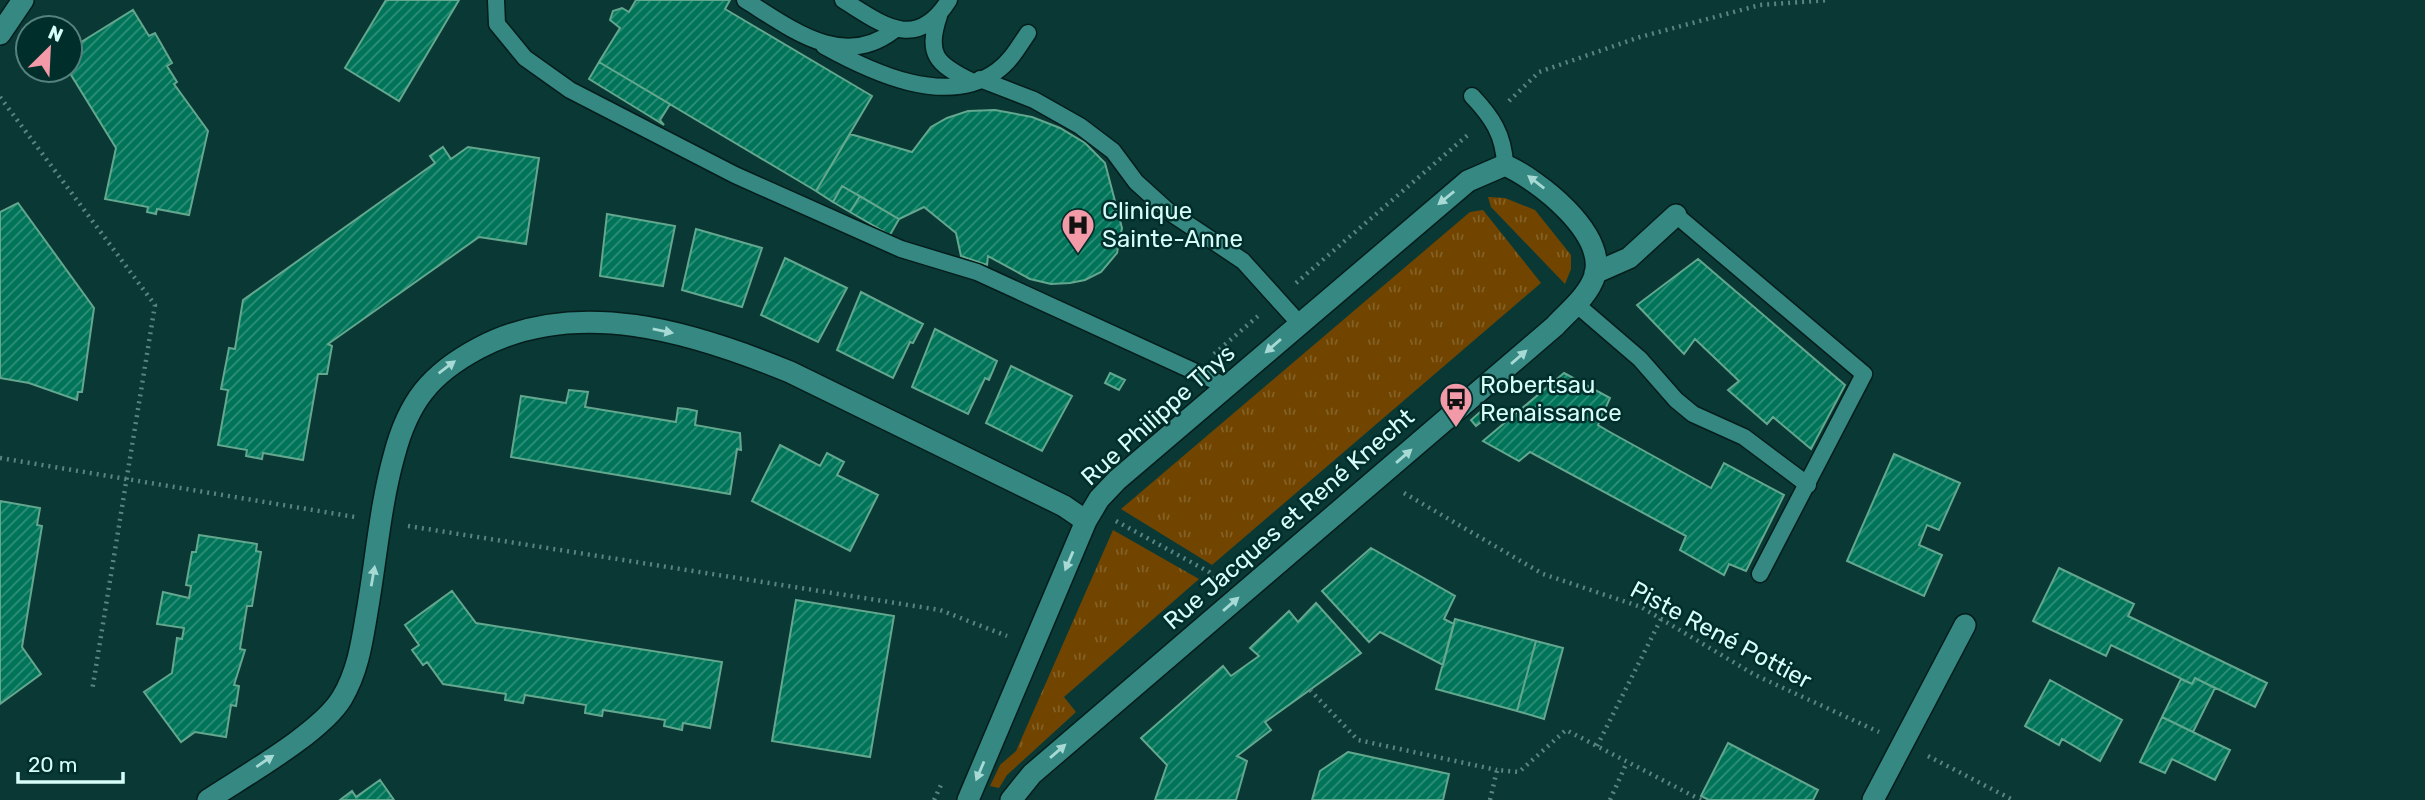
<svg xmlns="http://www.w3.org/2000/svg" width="2425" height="800" font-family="Rubik,sans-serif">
	<defs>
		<pattern id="grass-tufts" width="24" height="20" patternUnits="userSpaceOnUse" patternTransform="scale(1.75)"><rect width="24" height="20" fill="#714500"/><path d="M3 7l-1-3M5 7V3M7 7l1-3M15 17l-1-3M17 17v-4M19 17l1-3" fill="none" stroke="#846126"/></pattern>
		<pattern id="building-hatch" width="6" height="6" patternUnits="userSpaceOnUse" patternTransform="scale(1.75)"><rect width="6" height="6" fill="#007458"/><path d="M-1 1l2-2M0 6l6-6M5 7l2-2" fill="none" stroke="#319079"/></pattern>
	</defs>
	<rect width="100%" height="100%" fill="#0a3835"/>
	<path fill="url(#grass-tufts)" d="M1488 197 1505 198 1535 210 1571 255V269L1565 284 1491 207Z
		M1483 210 1541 283 1212 565 1121 509 1470 212Z
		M1113 530 1199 579 1064 697 1076 712 1007 775 999 788 990 786 1000 765 1016 751Z"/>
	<path fill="url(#building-hatch)" stroke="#63a78e" stroke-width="2" d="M386 0H459L399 101 345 68Z
		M636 0H730L725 9 872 96 816 191 599 62 620 28 610 20 613 11 622 8 629 12Z
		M133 10 149 36 155 33 172 63 167 66 177 82 174 84 208 131 189 215 157 209 156 214 147 212 148 207 105 199 116 148 68 70 70 49Z
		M599 62 670 104 660 120 664 125 589 79Z
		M995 110 1032 117 1060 128 1085 143 1105 163 1122 228 1117 253 1101 272 1085 280 1070 283 1051 284 1030 279 988 256 987 265 961 256 956 233 924 207 899 219 842 186 833 202 816 191 850 134 912 152 931 127 947 118 968 111Z
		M443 147 451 159 468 147 539 158 526 244 479 237 328 344 332 346 327 374H318L303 460 263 453 262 459 246 456 247 450 218 445 228 390 221 389 229 348 235 349 243 300 435 163 430 156Z
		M842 186 860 196 850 212 833 202Z
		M860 196 899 219 890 235 850 212Z
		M18 203 94 308 82 392H78L77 400 29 383 0 378V212Z
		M607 214 675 226 663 286 600 276Z
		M696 229 762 248 742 307 682 290Z
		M785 258 847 288 818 342 761 315Z
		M1698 259 1845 385 1811 449 1773 417 1767 424 1728 390 1739 381 1695 339 1684 354 1637 305Z
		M861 292 923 324 913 343 910 342 893 378 837 350Z
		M935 329 997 361 989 380 985 378 968 414 912 387Z
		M1011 366 1072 396 1042 451 986 423Z
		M1110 373 1125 380 1119 390 1105 383Z
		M1564 373 1610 398 1598 425 1608 431 1711 488 1724 463 1784 495 1746 571 1729 564 1724 575 1680 550 1686 536 1530 452 1519 461 1483 441Z
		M569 390 588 392 585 407 676 422 678 408 687 409 697 411 695 425 740 433 741 450 737 449 730 494 511 457 521 396 566 403Z
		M1488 405 1493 412 1476 426 1471 420Z
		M780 445 820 466 827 453 844 462 837 475 878 495 850 551 752 501Z
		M1894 454 1960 483 1939 530 1927 525 1919 545 1942 555 1924 596 1847 561Z
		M0 501 40 508 37 525 42 526 22 647 41 674 0 704Z
		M199 535 257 544 256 551 261 552 252 606H247L240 649 245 650 234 685 239 686 236 706 231 705 226 737 195 732 181 742 144 692 172 673 177 638 182 639 184 628 157 624 163 592 189 598 191 586 186 585 192 552H196Z
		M1371 548 1455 596 1444 619 1454 624 1443 665 1380 632 1369 642 1322 591Z
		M2059 568 2134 604 2128 616 2267 683 2255 707 2195 678 2192 684 2111 645 2106 656 2033 621Z
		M452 591 476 623 722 662 710 728 683 723 682 730 664 726 665 720 603 710 602 716 585 713 586 705 525 695 523 703 505 700 506 694 443 684 427 662 423 665 412 650 419 645 405 625Z
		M796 600 894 616 870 757 772 741Z
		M1316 603 1361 653 1265 722 1271 730 1237 756 1247 761 1236 800H1155L1167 765 1141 738 1223 666 1231 676 1259 656 1250 648 1289 611 1298 622Z
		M1455 619 1536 641 1517 711 1436 689Z
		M1536 641 1563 648 1544 719 1517 711Z
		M2195 678 2215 688 2193 732 2162 717 2181 679 2192 684Z
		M2050 680 2122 720 2100 761 2062 739 2059 745 2025 726Z
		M2162 717 2230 750 2215 780 2172 759 2165 773 2140 762Z
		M1728 743 1818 790 1813 800H1709L1701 796Z
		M1348 752 1449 774 1443 800H1312L1320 771Z
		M380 780 394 800H340L352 791 356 797Z"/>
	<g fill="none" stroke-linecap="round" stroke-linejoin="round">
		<defs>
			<path id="service" d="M496 0 497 24 525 58 570 90 735 175 901 249 977 272 1226 386
				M745 0C790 28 842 70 893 31
				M843 0C882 24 916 53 949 0
				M939 16C926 54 936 64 971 81
				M824 46C871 72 946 108 997 71 1011 61 1019 46 1028 33
				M980 79 1034 100 1080 126 1113 151 1136 182 1168 211 1243 261 1299 323
				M1472 96C1492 117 1504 135 1505 165
				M1676 215 1864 374 1760 574
				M1576 304 1640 359 1676 400 1693 414 1744 437 1808 485"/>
			<path id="minor" d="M0 34 23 0
				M1595 273 1629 258 1676 215
				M208 800C244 776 321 733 342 698 358 671 362 642 367 612 376 561 380 506 394 456 408 402 430 374 479 348 577 296 693 332 790 372L1064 506 1086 521
				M968 800 1086 521 1099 499 1117 480 1468 181 1505 165C1538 180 1606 232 1595 275 1589 295 1569 311 1555 326L1032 774 1011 800
				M1873 800 1965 625"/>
		</defs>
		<use href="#service" stroke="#041d1b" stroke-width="19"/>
		<use href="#minor" stroke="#041d1b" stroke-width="24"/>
		<path stroke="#598481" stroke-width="4.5" stroke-dasharray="2 5" stroke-linecap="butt" d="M0 97 155 305 92 691
			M1509 101 1539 72 1640 37 1760 5 1829 0
			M1296 283 1470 133
			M1214 354 1258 316
			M0 458 355 517
			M1404 493 1543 574 1641 607 1755 675 1879 732
			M1116 521 1209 572 1216 580
			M408 526 940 610 1007 636
			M1310 690 1358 740 1497 770
			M1597 746 1661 619
			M1928 756 2013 800
			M934 800 941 785
			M1490 800 1497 770 1519 772 1566 730 1701 800
			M1610 800 1627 762"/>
		<use href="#service" stroke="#368882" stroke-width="16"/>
		<use href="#minor" stroke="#368882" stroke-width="21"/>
	</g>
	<defs><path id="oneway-solid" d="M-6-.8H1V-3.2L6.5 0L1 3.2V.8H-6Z" transform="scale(1.75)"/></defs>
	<g fill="#a7dad5">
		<use href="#oneway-solid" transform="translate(1536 182) rotate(-142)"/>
		<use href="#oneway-solid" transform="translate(1446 198) rotate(141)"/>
		<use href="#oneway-solid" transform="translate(663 331) rotate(11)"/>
		<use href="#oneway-solid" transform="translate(1273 346) rotate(139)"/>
		<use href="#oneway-solid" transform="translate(1519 357) rotate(-41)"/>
		<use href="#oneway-solid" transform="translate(447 367) rotate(-37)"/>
		<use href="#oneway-solid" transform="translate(1404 456) rotate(-41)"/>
		<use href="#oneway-solid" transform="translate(1069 561) rotate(113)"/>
		<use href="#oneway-solid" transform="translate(373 576) rotate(-80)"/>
		<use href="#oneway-solid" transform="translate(1231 604) rotate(-41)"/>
		<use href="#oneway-solid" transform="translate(1058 751) rotate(-41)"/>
		<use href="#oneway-solid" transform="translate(265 761) rotate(-34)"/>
		<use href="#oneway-solid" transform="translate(980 771) rotate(113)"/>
	</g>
	<defs>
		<symbol id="hospital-pin" viewBox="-11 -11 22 30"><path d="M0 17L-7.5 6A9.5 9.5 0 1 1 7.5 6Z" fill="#f39aa9" stroke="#002e2b"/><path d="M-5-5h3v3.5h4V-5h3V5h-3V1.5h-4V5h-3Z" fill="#111"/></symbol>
		<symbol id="bus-pin" viewBox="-11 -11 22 30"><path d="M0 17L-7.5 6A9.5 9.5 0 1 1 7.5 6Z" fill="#f39aa9" stroke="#002e2b"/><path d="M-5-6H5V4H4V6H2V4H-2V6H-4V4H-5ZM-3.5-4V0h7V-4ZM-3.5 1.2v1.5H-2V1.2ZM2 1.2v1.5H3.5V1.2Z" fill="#111"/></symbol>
	</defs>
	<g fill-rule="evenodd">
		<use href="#hospital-pin" x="1059" y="206" width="38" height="52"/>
		<use href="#bus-pin" x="1437" y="380" width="38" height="52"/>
	</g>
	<g text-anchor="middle" stroke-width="5" stroke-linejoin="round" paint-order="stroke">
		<g font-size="24" fill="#d7fdf9" stroke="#002e2b" text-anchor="start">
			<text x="1102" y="219">Clinique<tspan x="1102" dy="28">Sainte-Anne</tspan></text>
			<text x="1480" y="393">Robertsau<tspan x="1480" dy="28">Renaissance</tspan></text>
		</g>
		<g font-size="24" fill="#d7fdf9" stroke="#002e2b">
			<text transform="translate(1158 415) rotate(-42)" y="8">Rue Philippe Thys</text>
			<text transform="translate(1289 519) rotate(-41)" y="8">Rue Jacques et René Knecht</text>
			<text transform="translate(1721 635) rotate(28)" y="8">Piste René Pottier</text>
		</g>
	</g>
	<g transform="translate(49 49) rotate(24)"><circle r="33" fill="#002e2b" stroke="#56817d" stroke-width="2"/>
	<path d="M0-5L12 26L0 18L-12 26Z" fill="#f39aa9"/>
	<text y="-10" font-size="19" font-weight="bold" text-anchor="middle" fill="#d7fdf9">N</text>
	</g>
	<path d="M18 772v10h105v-10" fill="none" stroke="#d7fdf9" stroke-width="3.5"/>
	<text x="28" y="772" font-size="21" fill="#d7fdf9" stroke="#002e2b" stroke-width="5" paint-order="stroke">20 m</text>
</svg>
